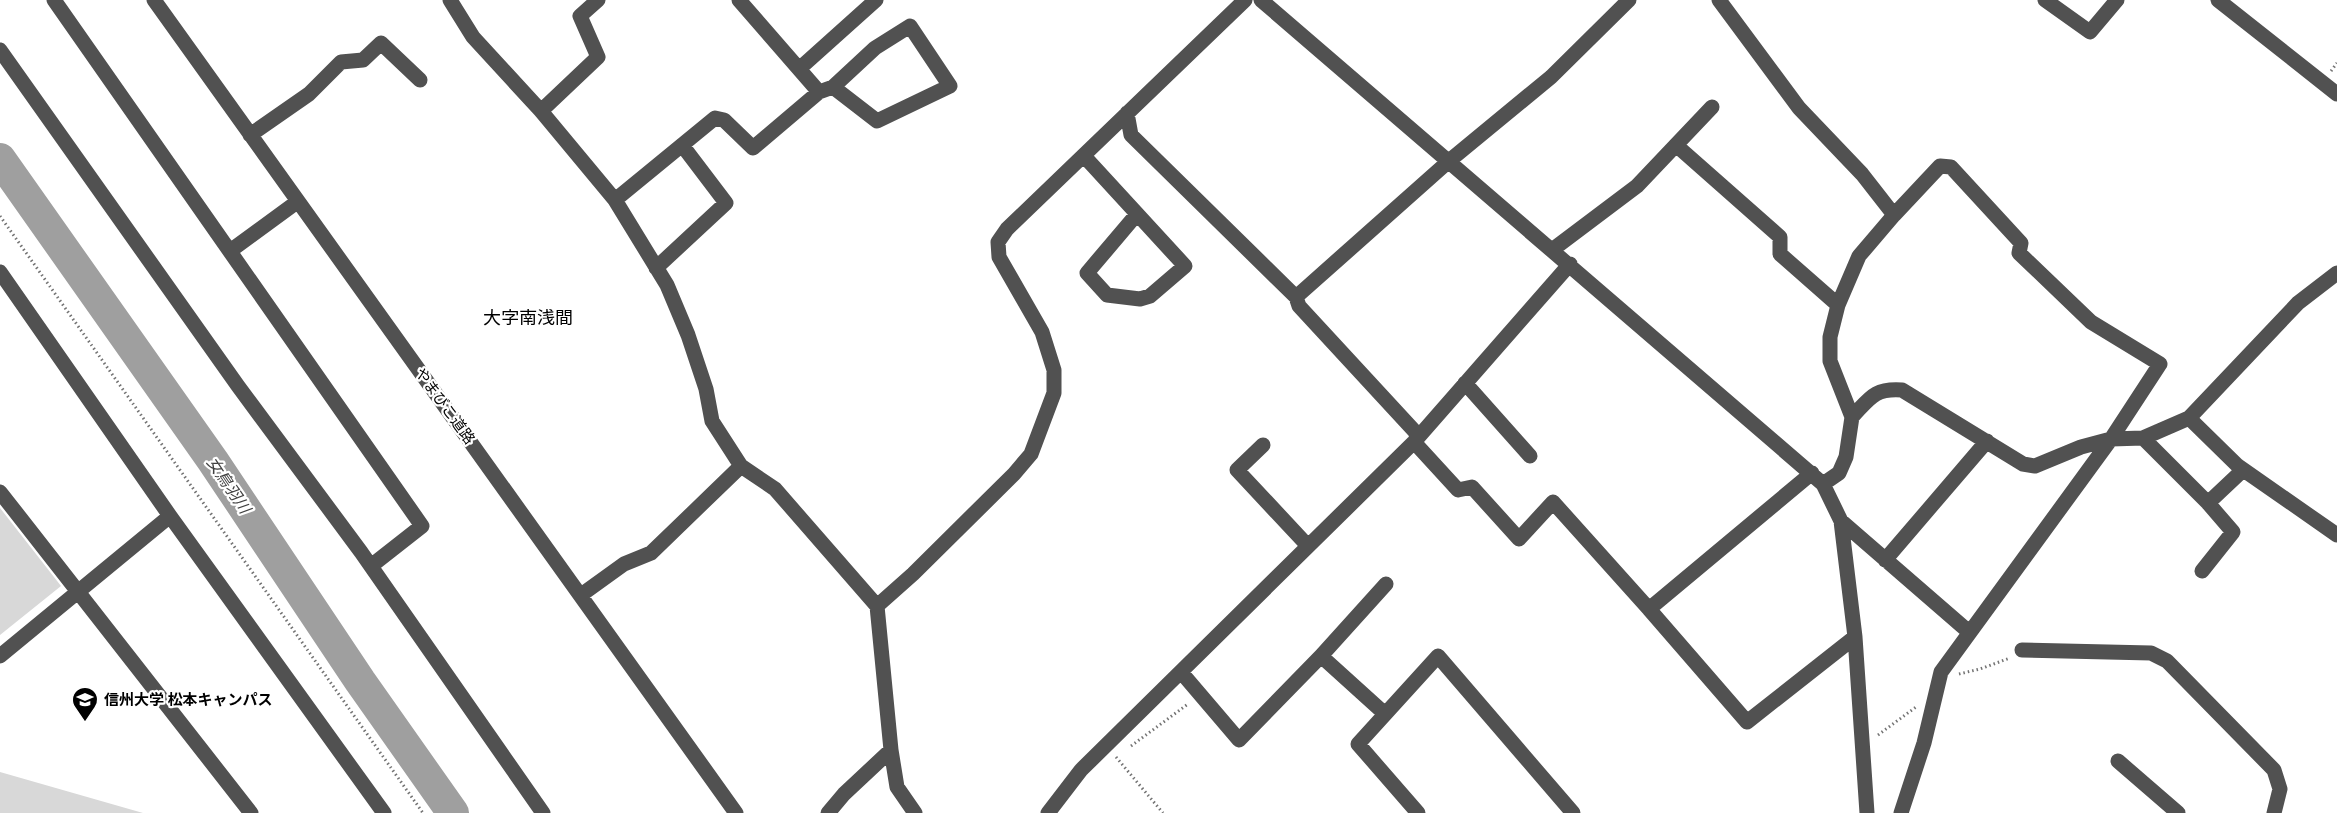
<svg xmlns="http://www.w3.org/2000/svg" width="2337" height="813" font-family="Raleway,'Noto Sans JP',sans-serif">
	<rect width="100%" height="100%" fill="#fff"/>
	<path fill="#d8d8d8" d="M0 508 61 586 0 635Z
		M0 772 143 813H0Z"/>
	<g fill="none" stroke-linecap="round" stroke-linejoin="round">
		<path stroke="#9f9f9f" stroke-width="32" d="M0 159 213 461 360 681 453 813"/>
		<path stroke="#737373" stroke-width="3" stroke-dasharray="1.5 3" stroke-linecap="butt" d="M2331 71 2337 63
			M0 216 423 813
			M1959 674 1980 669 2010 658
			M1878 735 1916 707
			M1131 746 1188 704
			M1116 757 1163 813"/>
		<path stroke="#515151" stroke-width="15" d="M54 0 422 526 371 566
			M154 0 736 813
			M450 0 473 37 541 111 615 200 667 285 688 335 706 389 712 421 741 466 775 489 877 606 891 750 897 787 915 813
			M739 0 819 92 833 87 875 48 910 26 950 86 877 121 833 87
			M1261 0 1823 484 1841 521 1855 637 1867 813
			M1719 0 1799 108 1862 174 1894 215
			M2045 0 2090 32 2117 0
			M2218 0 2337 94
			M0 50 238 386 361 552 543 813
			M799 69 876 0
			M541 111 598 57 580 16 598 0
			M1127 113 1131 135 1296 297 1449 161 1551 77 1629 0
			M250 135 309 94 341 62 363 60 381 43 420 80
			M1677 146 1780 237V254L1838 305
			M1084 156 1185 266 1150 296 1140 299 1107 295 1087 273 1137 214
			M615 200 715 118 724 120 753 148 819 92
			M1552 250 1637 186 1712 107
			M230 251 297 202
			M656 268 726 203 682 145
			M0 272 170 516 384 813
			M1296 297 1299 306 1419 436
			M1465 383 1530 456
			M1852 417C1870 398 1874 388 1902 390L2023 464 2035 466 2081 447 2111 439 2143 438 2189 418 2298 303 2337 273
			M2189 418 2238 466 2337 535
			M2143 438 2208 503 2233 532 2202 571
			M1414 442 1458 490 1472 487 1519 539 1553 502 1649 609 1812 473
			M1263 445 1237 470 1308 546
			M1823 484 1839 473 1846 457 1852 417 1830 361V337L1838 305 1859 256 1894 215 1940 166 1951 167 2021 243 2019 253 2091 322 2160 364 2111 439 1941 672 1924 743 1901 813
			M0 492 251 813
			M2208 503 2243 470
			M1841 521 1969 632
			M1885 560 1987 441
			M581 595 624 564 651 553 741 466
			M877 606 913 574 1014 474 1031 454 1054 393V370L1042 332 999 257 998 242 1007 229 1245 0
			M1649 609 1747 722 1855 637
			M2022 650 2151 653 2167 661 2274 770 2280 789 2274 813
			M0 656 170 516
			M1181 672 1239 740 1321 656
			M1384 713 1321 656 1386 584
			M2118 761 2178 813
			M828 813 844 794 891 750
			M1048 813 1081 770 1414 442 1570 264
			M1418 813 1358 744 1438 656 1573 813"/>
	</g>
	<defs>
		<symbol id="university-pin" viewBox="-11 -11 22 30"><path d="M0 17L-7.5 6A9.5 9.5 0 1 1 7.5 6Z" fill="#000" stroke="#fff"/><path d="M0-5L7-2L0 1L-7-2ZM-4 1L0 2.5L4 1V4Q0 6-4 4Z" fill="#fff"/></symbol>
	</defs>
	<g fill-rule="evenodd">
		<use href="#university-pin" x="70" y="685" width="30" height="40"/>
	</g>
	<g text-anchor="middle" stroke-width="4.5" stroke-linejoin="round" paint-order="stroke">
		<g font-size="15" fill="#000" stroke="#fff">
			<text transform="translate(445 406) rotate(54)" y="5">やまびこ道路</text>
		</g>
		<g font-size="15" font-weight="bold" fill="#000" stroke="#fff" text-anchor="start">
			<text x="104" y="705">信州大学 松本キャンパス</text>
		</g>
		<g font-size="16" font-style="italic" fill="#404040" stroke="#fff">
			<text transform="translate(229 485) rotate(56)" y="6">女鳥羽川</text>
		</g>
		<g font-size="18" fill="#000" stroke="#fff">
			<text x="528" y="324">大字南浅間</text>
		</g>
	</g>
</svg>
